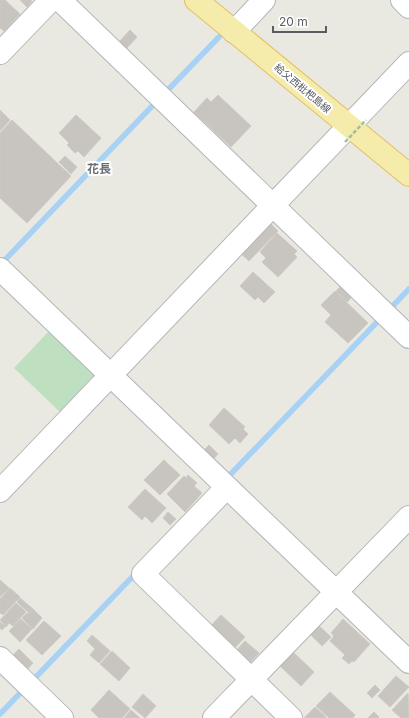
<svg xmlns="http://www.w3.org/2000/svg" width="409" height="718" font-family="Inter,'Noto Sans JP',sans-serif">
	<rect width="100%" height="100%" fill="#eae9e1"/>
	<path fill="#bfe0c0" d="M51 329 96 373 60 412 14 368Z"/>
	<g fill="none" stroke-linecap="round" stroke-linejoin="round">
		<path stroke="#a7d1f5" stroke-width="5.5" d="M164 94 219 37
			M1 264 157 101
			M389 310 409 289
			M226 479 381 318
			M33 680 137 572
			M0 714 25 688"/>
	</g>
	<path fill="#c8c5c0" stroke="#cecac0" d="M0 0H5L20 14 4 31 0 28Z
		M20 0H30L32 1 27 7Z
		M130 30 137 37 126 49 119 42Z
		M218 95 251 126 231 147 194 112 207 98 211 102Z
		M0 110 10 120 0 131Z
		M76 115 101 138 84 157 78 151 75 153 67 145 69 143 59 133Z
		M12 120 71 176 27 223 0 198V133Z
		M65 156 77 167 71 174 59 162Z
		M267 220 278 231 249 261 238 251Z
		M277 233 297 251 294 254 297 257 278 277 262 262 266 258 260 252Z
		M253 272 275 292 264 303 258 297 255 300 240 286Z
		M340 287 352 297 347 302 336 291Z
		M335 291 368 323 348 343 325 322 331 315 321 305Z
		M224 408 245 427 243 429 248 434 240 443 235 438 229 444 209 425Z
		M209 445 218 454 210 463 200 454Z
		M164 460 180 475 160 495 144 480Z
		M188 475 197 483 194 486 202 493 185 512 167 494 184 476 186 478Z
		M145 489 166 508 152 523 145 516 142 520 128 507Z
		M168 512 176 519 170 525 163 518Z
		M0 580 9 588 0 597Z
		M10 588 20 597 3 615 1 613 0 614V599Z
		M20 598 33 609 29 613 17 602Z
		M16 603 26 612 13 626 9 623 6 627 0 620Z
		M33 609 42 618 33 629 22 618 27 613 28 614Z
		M221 615 245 637 231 652 207 630Z
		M21 619 32 629 20 642 9 631Z
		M343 619 370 644 354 662 352 661 349 664 342 658 345 655 330 641 334 636 331 633Z
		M44 621 61 636 42 655 26 640Z
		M0 622 5 627 2 630 0 628Z
		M317 624 331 637 322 646 309 633Z
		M92 635 110 651 99 663 90 655 95 649 87 641Z
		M245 641 259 653 246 667 232 655Z
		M19 649 33 663 25 672 10 658Z
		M291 650 314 672 301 686 278 664Z
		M112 651 130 668 119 681 100 664Z
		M396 676 409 687 390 707 378 696Z
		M375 685 380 690 372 698 367 693Z
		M109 690 130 709 122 718H99L91 710Z
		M330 692 355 715 353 718H329L316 706Z
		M408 693 409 718H401L392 710Z
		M143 694 156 706 145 718 132 707Z
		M315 707 326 717V718H304Z
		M131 710 140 718H124Z
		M374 712 379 717 378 718H368Z"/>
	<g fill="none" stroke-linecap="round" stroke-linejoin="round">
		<defs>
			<path id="minor" d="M60 0 409 337
				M402 0 409 7
				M234 32 264 0
				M0 53 51 0
				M0 269 409 662
				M227 487 143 574 291 718
				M0 491 409 63
				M0 658 62 718
				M214 718 409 517"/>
			<path id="major" d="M196 0 409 175"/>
		</defs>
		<use href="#minor" stroke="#b3b6ba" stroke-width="24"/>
		<use href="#major" stroke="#e0c164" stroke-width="24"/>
		<use href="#minor" stroke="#fff" stroke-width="22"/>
		<use href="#major" stroke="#f5ebab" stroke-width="22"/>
		<path stroke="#9ac0a6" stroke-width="2.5" stroke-dasharray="4 2" stroke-linecap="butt" d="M345 142 366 120"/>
	</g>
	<g text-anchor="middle" stroke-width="4" stroke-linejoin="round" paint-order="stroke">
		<g font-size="10" fill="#595c60" stroke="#fff">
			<text transform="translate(303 88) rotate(40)" y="4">給父西枇杷島線</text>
		</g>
		<g font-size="12" font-weight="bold" fill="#6a6e72" stroke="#fff">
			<text x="99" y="173">花長</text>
		</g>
	</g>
	<path d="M273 26v6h53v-6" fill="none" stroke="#595c60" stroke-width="2"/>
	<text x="279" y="26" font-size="12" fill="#595c60" stroke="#ffffff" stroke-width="3" paint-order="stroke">20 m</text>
</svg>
